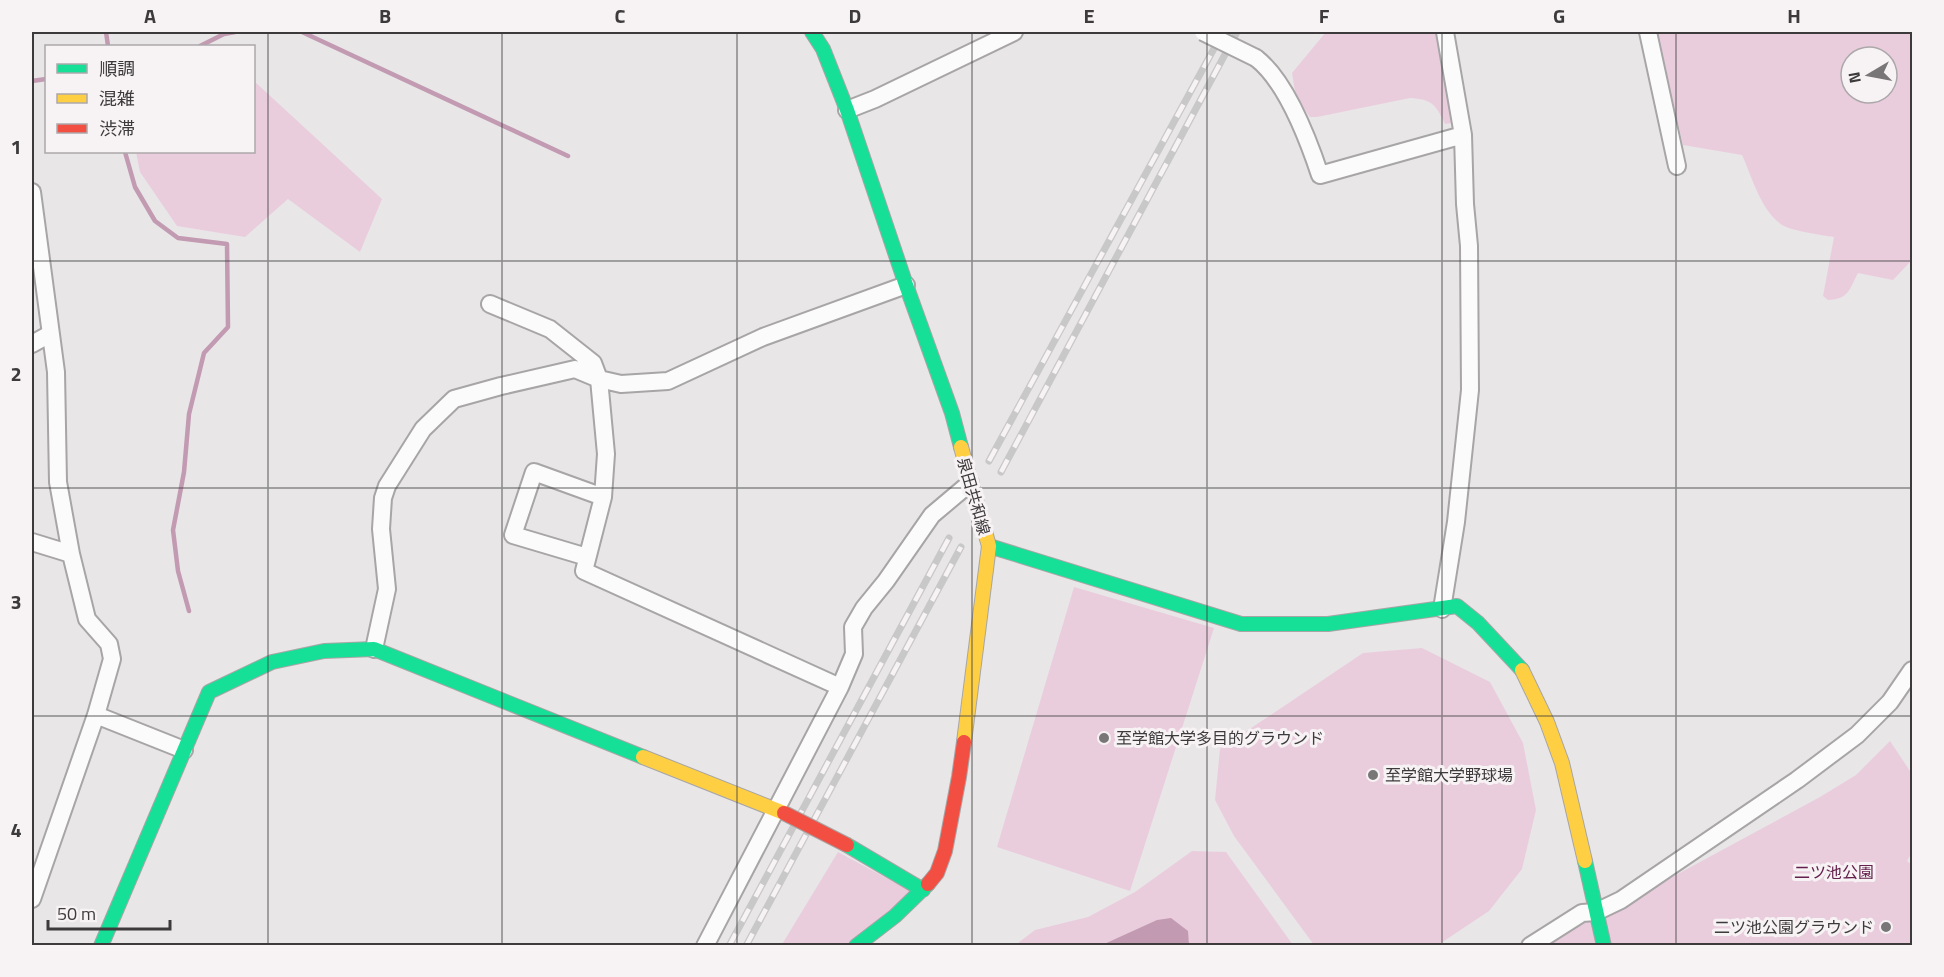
<svg xmlns="http://www.w3.org/2000/svg" width="1944" height="977" font-family="'Titillium Web','Noto Sans JP',sans-serif">
	<rect width="100%" height="100%" fill="#e8e6e7"/>
	<path fill="#eacddd" fill-rule="evenodd" d="M1326 32H1440L1455 115 1452 123 1445 124C1436 105 1432 99 1410 98L1317 117H1310L1296 98 1292 73Z
		M1657 32H1912V260L1893 280 1858 273C1849 290 1849 299 1828 300L1823 296 1834 237C1822 235 1792 231 1782 225 1761 211 1752 177 1742 155L1683 145ZM1851 57H1887V93H1851Z
		M254 81 382 199 360 252 288 199 245 237 177 226 140 172 136 152H254Z
		M1074 587 1214 628 1130 891 997 847Z
		M1422 648 1490 682 1523 743 1536 810 1522 869 1489 911 1438 945H1314L1234 836 1215 800 1220 749 1363 653Z
		M1890 741 1912 774V852L1907 861 1912 865V945L1528 946 1577 913 1613 909 1820 797 1856 775Z
		M1192 851 1226 852 1293 945 1014 946 1035 930 1088 917 1135 892Z
		M838 852 914 893 850 945 781 946Z"/>
	<path fill="#c29ab1" d="M1171 918 1188 931 1189 945H1102L1157 920Z"/>
	<g fill="none" stroke-linecap="round" stroke-linejoin="round">
		<path stroke="#c29ab1" stroke-width="4.5" d="M106 32 108 46
			M302 32 568 156
			M200 46 224 34 235 32
			M32 81 46 79
			M125 152 135 187 155 221 178 238 227 244 228 327 204 353 189 414 184 472 173 530 178 571 189 611"/>
		<defs>
			<path id="street" d="M1648 32 1677 166
				M1256 58C1286 81 1308 139 1320 175L1463 135
				M847 110 875 99 1014 32
				M32 192 56 372 58 482 71 554 87 619 109 644 112 659 96 715 32 899
				M490 304 550 329 593 363 599 379 606 454 603 497 584 571 840 687
				M32 344 50 334
				M32 542 71 554
				M587 557 513 535 534 472 603 497
				M1442 609 1456 522 1470 390 1469 246 1465 204 1463 135 1445 32
				M374 649 387 589 381 529 383 498 387 486 423 429 454 399 501 386 575 369 599 379 621 384 668 381 763 337 906 285
				M96 715 184 750
				M705 946 840 687 854 654 853 627 864 608 886 581 932 515 970 483
				M1530 946 1582 913 1596 912 1621 900 1797 780 1857 735 1890 702 1912 670"/>
			<path id="fast" d="M812 32 823 49 847 110 906 285 952 413 961 447
				M989 546 1241 624H1328L1457 606 1478 623 1522 670
				M847 845 923 890
				M1585 861 1604 946
				M101 946 209 692 272 662 324 651 374 649 643 757
				M856 946 895 916 928 884"/>
			<path id="slow" d="M961 447 989 546 964 742
				M1522 670 1547 722 1562 763 1585 861
				M643 757 784 813"/>
			<path id="jam" d="M928 884 937 873 945 851 959 777 964 742"/>
		</defs>
		<use href="#street" stroke="#a7a5a6" stroke-width="20"/>
		<use href="#fast" stroke="#a7a5a6" stroke-width="16"/>
		<use href="#slow" stroke="#a7a5a6" stroke-width="16"/>
		<use href="#jam" stroke="#a7a5a6" stroke-width="16"/>
		<use href="#street" stroke="#fcfbfb" stroke-width="16"/>
		<use href="#fast" stroke="#16e098" stroke-width="14"/>
		<use href="#slow" stroke="#ffcf43" stroke-width="14"/>
		<use href="#jam" stroke="#f24e42" stroke-width="14"/>
		<defs>
			<path id="rail" d="M989 461 1223 32
				M1001 472 1237 32
				M729 946 949 538
				M746 946 961 547"/>
		</defs>
		<use href="#rail" stroke="#c9c8c9" stroke-width="7"/>
		<use href="#rail" stroke="#f7f2f4" stroke-width="4.5" stroke-dasharray="14" stroke-linecap="butt"/>
		<defs>
			<path id="street-bridge" d="M1203 32 1256 58"/>
			<path id="jam-bridge" d="M784 813 847 845"/>
		</defs>
		<use href="#street-bridge" stroke="#a7a5a6" stroke-width="20" stroke-linecap="butt"/>
		<use href="#jam-bridge" stroke="#a7a5a6" stroke-width="16" stroke-linecap="butt"/>
		<use href="#street-bridge" stroke="#fcfbfb" stroke-width="16"/>
		<use href="#jam-bridge" stroke="#f24e42" stroke-width="14"/>
	</g>
	<path fill="none" stroke="#3c3a3b" stroke-width="1.5" stroke-opacity="0.55" d="M268 32V946M502 32V946M737 32V946M972 32V946M1207 32V946M1442 32V946M1676 32V946M32 261H1912M32 488H1912M32 716H1912"/>
	<g fill="#787677" stroke="#f7f2f4" stroke-width="2">
		<circle cx="1104" cy="738" r="6"/>
		<circle cx="1373" cy="775" r="6"/>
		<circle cx="1886" cy="927" r="6"/>
	</g>
	<g text-anchor="middle" stroke-width="6" stroke-linejoin="round" paint-order="stroke">
		<g font-size="16" fill="#3c3a3b" stroke="#f7f2f4">
			<text transform="translate(974 496) rotate(74)" y="6">泉田共和線</text>
		</g>
		<g font-size="16" fill="#3c3a3b" stroke="#f7f2f4" text-anchor="start">
			<text x="1116" y="744">至学館大学多目的グラウンド</text>
			<text x="1385" y="781">至学館大学野球場</text>
			<text x="1874" y="933" text-anchor="end">二ツ池公園グラウンド</text>
		</g>
		<g font-size="16" fill="#64204c" stroke="#f7f2f4">
			<text x="1834" y="878">二ツ池公園</text>
		</g>
	</g>
	<rect width="1944" height="977" fill="none" stroke="#f7f2f4" stroke-width="66"/>
	<rect x="45" y="45" width="210" height="108" fill="#f7f2f4" stroke="#aca8aa" stroke-width="1.5"/>
	<rect x="57" y="64" width="30" height="9" fill="#16e098" stroke="#aca8aa" stroke-width="1.5"/>
	<text x="99" y="75" font-size="18" fill="#3c3a3b">順調</text>
	<rect x="57" y="94" width="30" height="9" fill="#ffcf43" stroke="#aca8aa" stroke-width="1.5"/>
	<text x="99" y="105" font-size="18" fill="#3c3a3b">混雑</text>
	<rect x="57" y="124" width="30" height="9" fill="#f24e42" stroke="#aca8aa" stroke-width="1.5"/>
	<text x="99" y="135" font-size="18" fill="#3c3a3b">渋滞</text>
	<g transform="translate(1869 75) rotate(260)"><circle r="28" fill="#f7f2f4" stroke="#aca8aa" stroke-width="1.5"/>
	<path d="M0-4.5L10 22L0 15L-10 22Z" fill="#787677"/>
	<text y="-9" font-size="16" font-weight="bold" text-anchor="middle" fill="#3c3a3b">N</text>
	</g>
	<path d="M48 920v9h122v-9" fill="none" stroke="#3c3a3b" stroke-width="3"/>
	<text x="57" y="920" font-size="18" fill="#3c3a3b" stroke="#f7f2f4" stroke-width="4.5" paint-order="stroke">50 m</text>
	<rect x="33" y="33" width="1878" height="911" fill="none" stroke="#3c3a3b" stroke-width="2"/>
	<g font-size="20" text-anchor="middle" font-weight="bold" fill="#3c3a3b">
		<text x="150" y="23">A</text>
		<text x="385" y="23">B</text>
		<text x="620" y="23">C</text>
		<text x="855" y="23">D</text>
		<text x="1089" y="23">E</text>
		<text x="1324" y="23">F</text>
		<text x="1559" y="23">G</text>
		<text x="1794" y="23">H</text>
		<text x="16" y="154">1</text>
		<text x="16" y="381">2</text>
		<text x="16" y="609">3</text>
		<text x="16" y="837">4</text>
	</g>
</svg>
